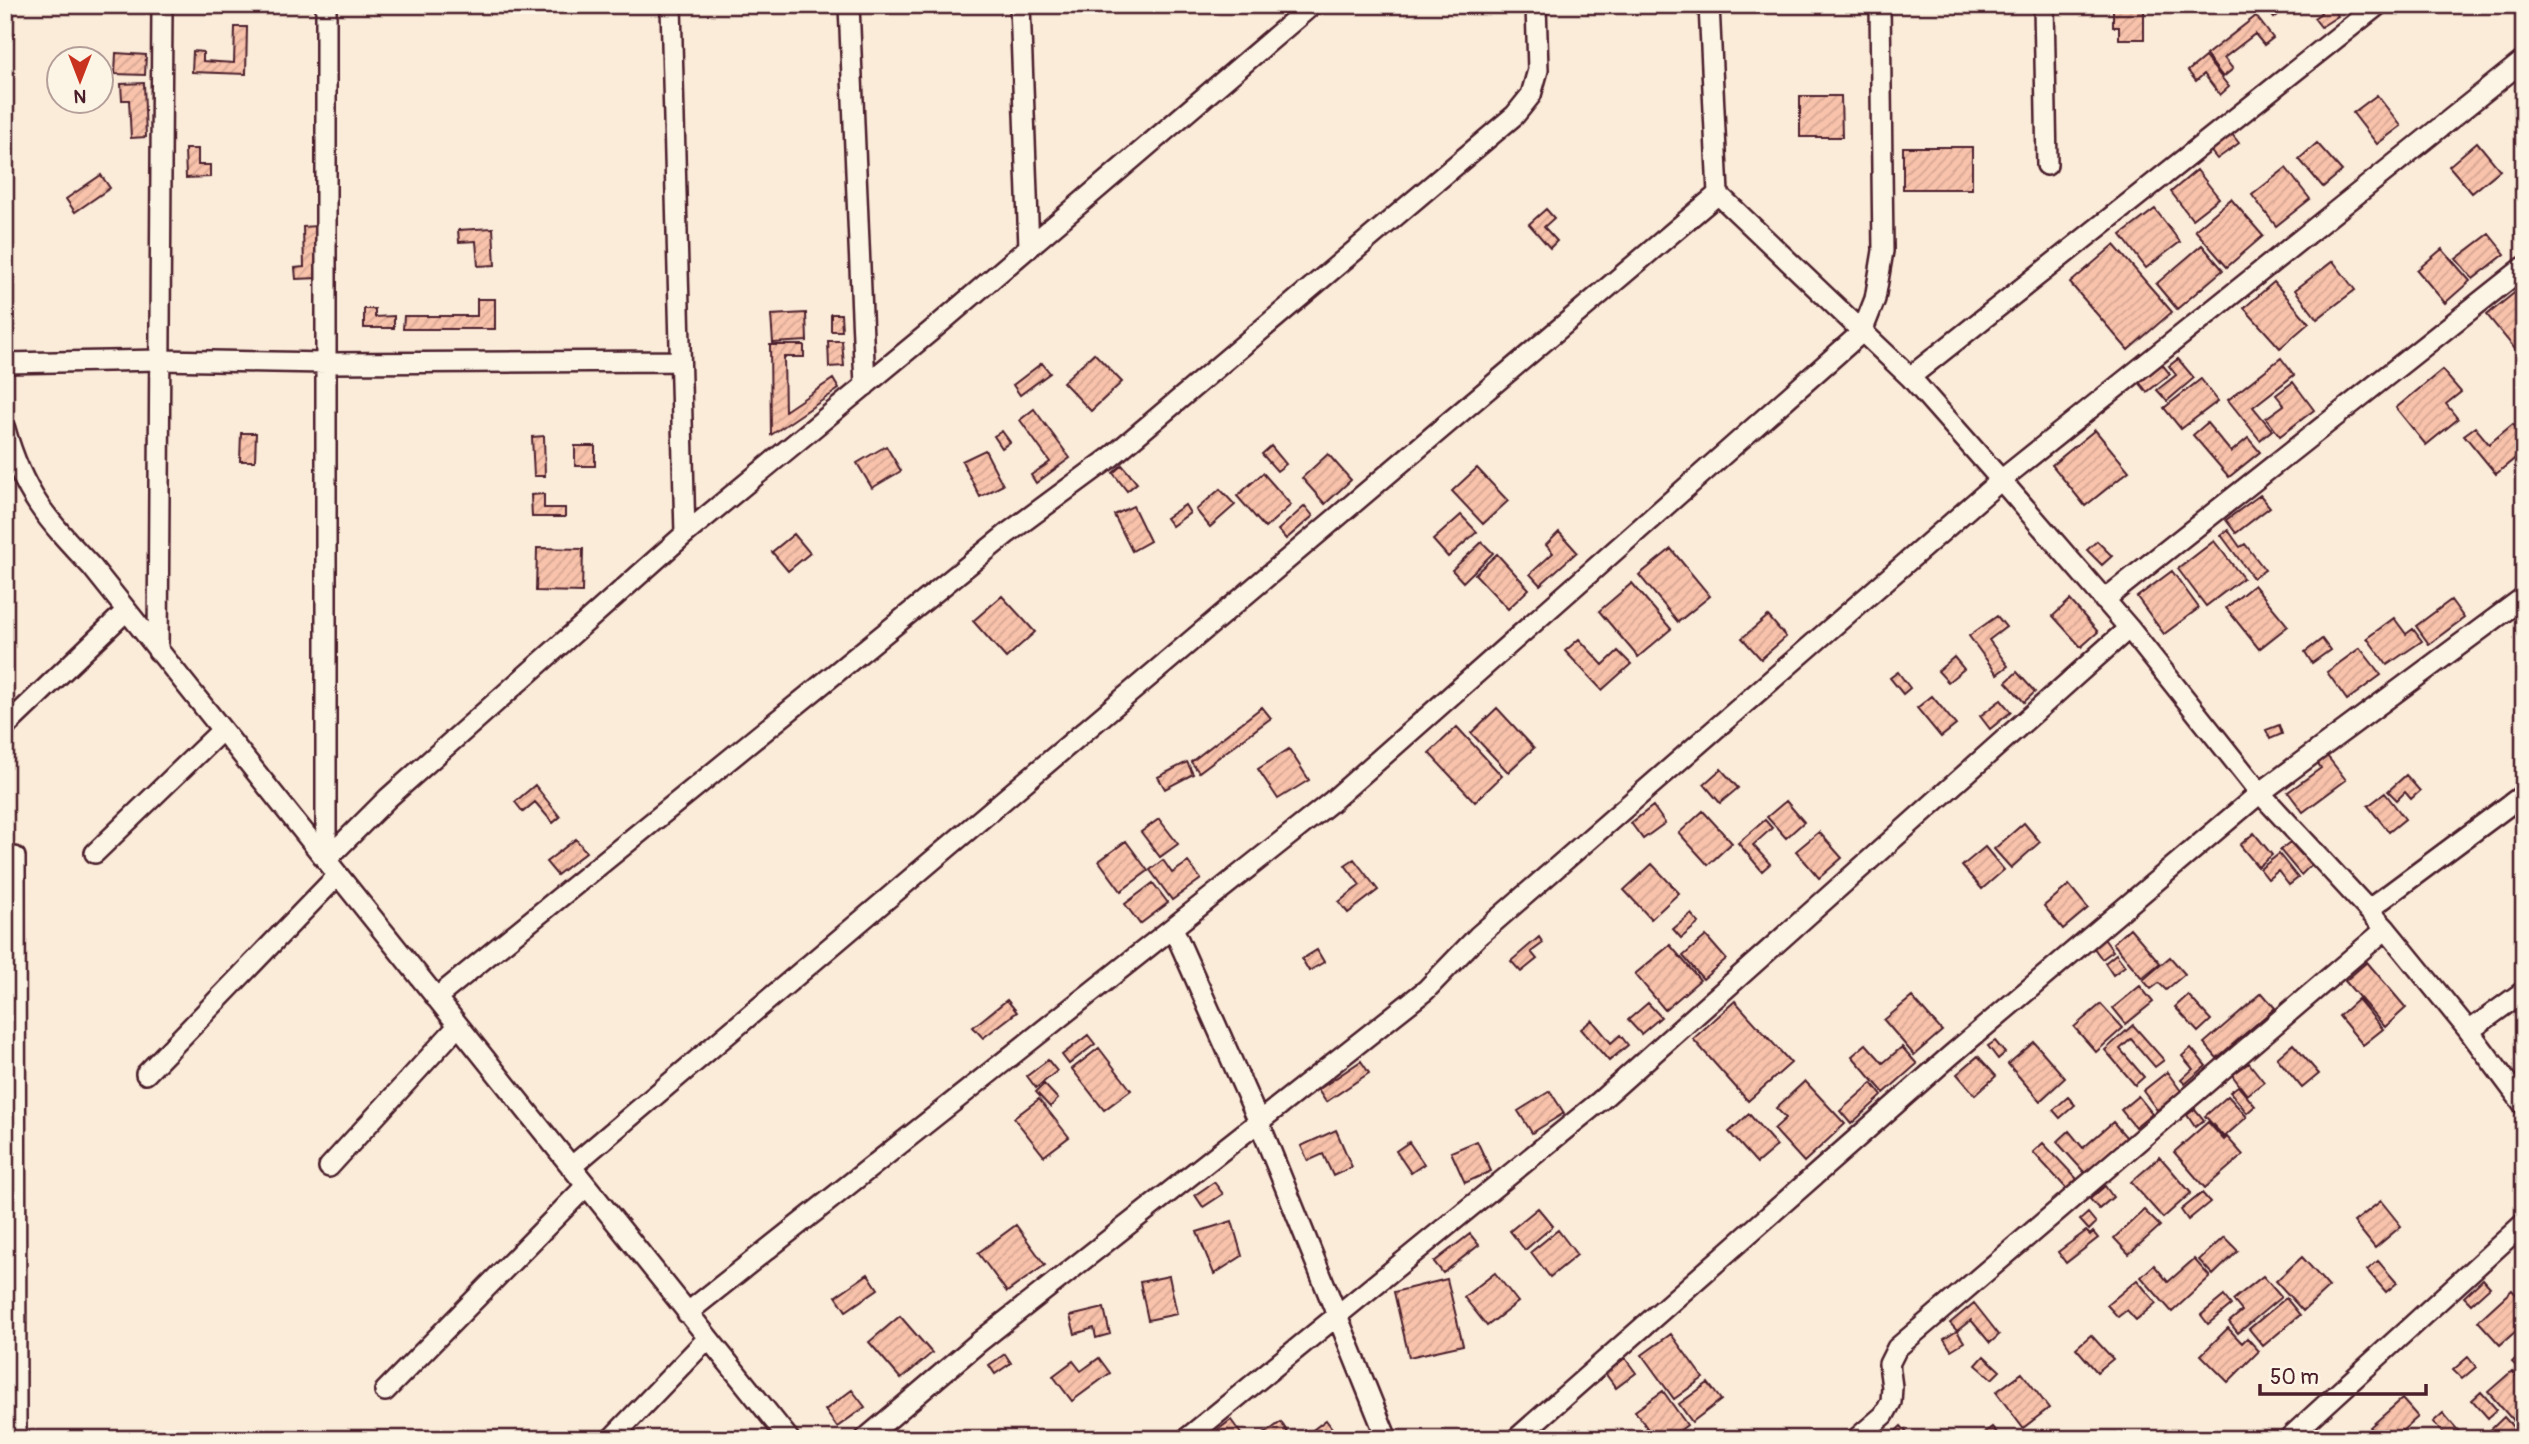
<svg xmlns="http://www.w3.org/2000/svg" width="2529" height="1444" font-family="Pangolin,sans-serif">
	<defs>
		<pattern id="building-hatch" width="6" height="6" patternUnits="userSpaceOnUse" patternTransform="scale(1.75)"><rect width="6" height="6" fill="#f8c2ab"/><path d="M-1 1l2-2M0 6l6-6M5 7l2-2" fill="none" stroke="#d6a693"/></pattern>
	</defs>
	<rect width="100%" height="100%" fill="#fbebd9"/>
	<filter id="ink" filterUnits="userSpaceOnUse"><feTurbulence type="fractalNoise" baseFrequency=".0143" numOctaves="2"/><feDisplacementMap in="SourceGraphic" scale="14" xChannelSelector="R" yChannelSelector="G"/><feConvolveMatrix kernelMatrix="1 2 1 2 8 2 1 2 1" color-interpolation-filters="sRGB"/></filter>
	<g filter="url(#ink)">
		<path fill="url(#building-hatch)" stroke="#4a1f2b" stroke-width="2" d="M2120 5H2144V39H2119V27H2113V9H2120Z
			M2267 5H2290L2274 18 2265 7Z
			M2316 5H2330L2338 16 2321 27 2314 18 2321 13Z
			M2256 16 2273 38 2264 45 2255 34 2224 58 2233 69 2223 77 2206 55Z
			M235 27H247L246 74 192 72 193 51 203 52V61L234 63Z
			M116 53 146 55 145 75 115 74Z
			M2205 57 2229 87 2220 95 2204 74 2196 81 2188 71Z
			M144 83 146 137 131 138 129 100H122L121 84Z
			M2377 95 2401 126 2377 144 2353 113Z
			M1800 96H1841L1842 137H1800Z
			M2231 133 2239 143 2217 159 2209 149Z
			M2477 142 2500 170 2472 193 2449 166Z
			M2317 143 2342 171 2323 187 2299 159Z
			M1903 147H1972V189H1903Z
			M185 149H198V165H210V177L186 178Z
			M2286 168 2310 199 2276 226 2252 195Z
			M2197 170 2219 198 2192 219 2171 192Z
			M101 175 110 188 75 212 66 199Z
			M2231 199 2263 236 2227 267 2195 230Z
			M1546 209 1554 218 1544 227 1557 241 1550 248 1529 224Z
			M2155 209 2180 242 2146 268 2121 235Z
			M317 226 319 278 296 279 295 268 304 267 303 227Z
			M493 228 495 265 478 266 476 241 459 242 458 230Z
			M2489 234 2505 254 2473 279 2456 259Z
			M2114 245 2172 312 2128 350 2070 283Z
			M2202 245 2223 270 2177 309 2156 284Z
			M2442 249 2470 281 2445 303 2417 270Z
			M2333 261 2355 290 2317 319 2295 290Z
			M2274 282 2309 323 2280 348 2244 308Z
			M2524 285V360L2487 315Z
			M477 299H495V329H403L404 316H477Z
			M364 309H375V317L394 316V328H364Z
			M806 313 807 341 773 343 771 315Z
			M831 314H841L842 331H831Z
			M828 341H842L844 366 829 367Z
			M770 345H804V357H784L785 411 833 379 839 389 771 435Z
			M1094 353 1122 382 1091 411 1063 382Z
			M2281 358 2294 375 2253 407 2272 430 2260 440 2228 400Z
			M2178 359 2194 378 2167 401 2157 390 2176 375 2169 366Z
			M1042 363 1050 373 1020 395 1013 385Z
			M2161 363 2170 374 2147 392 2138 381Z
			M2442 370 2461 392 2446 404 2458 419 2426 445 2396 408Z
			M2201 379 2218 401 2181 429 2164 408Z
			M2293 382 2314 410 2280 436 2266 418 2284 405 2276 395Z
			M1034 409 1070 458 1036 483 1031 475 1050 462 1020 420Z
			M2207 423 2231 452 2248 438 2260 452 2229 477 2193 435Z
			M2513 424 2524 437V451L2496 474 2464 435 2475 427 2489 444Z
			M2095 430 2129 471 2085 506 2052 465Z
			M1002 431 1010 442 1002 448 994 436Z
			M241 433H256L255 461H240Z
			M544 436 545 476H534L532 437Z
			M575 446H595V466H575Z
			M886 446 901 471 872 488 857 463Z
			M1271 446 1286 464 1277 471 1262 454Z
			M985 450 1003 485 980 497 962 461Z
			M1328 454 1351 480 1325 504 1302 478Z
			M1122 465 1137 483 1127 491 1113 473Z
			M1477 468 1508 501 1483 524 1452 491Z
			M1263 473 1291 505 1265 528 1237 496Z
			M1220 489 1235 505 1210 527 1196 510Z
			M544 494V508H565V517H532L531 495Z
			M2260 495 2270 507 2236 533 2226 520Z
			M1185 505 1190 513 1172 526 1166 518Z
			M1133 506 1150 541 1132 551 1114 515Z
			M1305 506 1313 516 1286 539 1278 530Z
			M1461 515 1477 532 1448 557 1433 540Z
			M2228 530 2240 547 2245 544 2265 570 2253 578 2221 535Z
			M1559 532 1577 552 1540 585 1530 574 1553 553 1546 545Z
			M794 534 810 553 788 571 772 552Z
			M2097 541 2112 556 2102 565 2087 550Z
			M2214 541 2243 578 2206 606 2178 569Z
			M1482 542 1493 553 1463 582 1452 570Z
			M537 548 583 549 582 592 536 591Z
			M1671 549 1710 596 1678 622 1639 575Z
			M1497 554 1529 589 1508 609 1475 574Z
			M2172 571 2199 608 2164 634 2137 597Z
			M1632 583 1671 629 1638 657 1599 611Z
			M2254 585 2288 626 2259 649 2226 608Z
			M1002 596 1035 632 1006 658 973 621Z
			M2070 600 2098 632 2081 647 2053 616Z
			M2451 600 2464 618 2429 644 2416 626Z
			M1768 616 1786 637 1761 659 1742 638Z
			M1997 616 2006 627 1989 640 2008 666 1997 674 1969 636Z
			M2394 618 2406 634 2413 629 2422 641 2387 665 2367 638Z
			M1579 639 1603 665 1618 651 1631 664 1602 690 1565 651Z
			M2322 639 2330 650 2312 663 2305 652Z
			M2360 648 2381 675 2347 700 2327 672Z
			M1954 657 1964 669 1948 682 1938 671Z
			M1898 672 1910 688 1903 694 1890 678Z
			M2017 672 2035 692 2024 702 2006 682Z
			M1932 696 1956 725 1941 737 1917 708Z
			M2001 700 2011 712 1990 729 1980 716Z
			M1262 707 1271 718 1199 772 1191 762Z
			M1497 708 1534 748 1508 772 1471 733Z
			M2279 725 2282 734 2270 739 2266 730Z
			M1457 727 1502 776 1475 802 1429 753Z
			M1289 749 1309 780 1278 799 1258 769Z
			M2324 752 2346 780 2303 812 2288 792 2321 768 2315 759Z
			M1187 762 1193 774 1165 789 1158 777Z
			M1721 769 1738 788 1720 803 1704 784Z
			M2406 775 2420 791 2411 799 2405 792 2397 800 2388 791Z
			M535 785 560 817 553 823 535 802 523 812 515 802Z
			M2385 793 2405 819 2389 832 2368 806Z
			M1786 801 1804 822 1786 838 1767 817Z
			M1653 806 1665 823 1643 839 1631 823Z
			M1703 811 1732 843 1708 865 1679 833Z
			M1159 819 1178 844 1160 857 1141 832Z
			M1765 820 1772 828 1753 845 1770 864 1762 871 1738 843Z
			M2024 823 2040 842 2011 868 1994 849Z
			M1819 832 1842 858 1819 878 1796 851Z
			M2254 833 2272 855 2258 867 2240 845Z
			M576 839 586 852 557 875 546 862Z
			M1126 841 1148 871 1121 891 1099 861Z
			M2290 842 2311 865 2301 875 2280 850Z
			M1985 847 2004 870 1982 889 1962 866Z
			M2279 854 2298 878 2289 885 2278 871 2268 879 2260 869Z
			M1354 859 1378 890 1348 913 1339 902 1360 885 1345 865Z
			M1163 860 1172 873 1188 862 1201 879 1172 900 1150 870Z
			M1652 864 1679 893 1651 919 1624 890Z
			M1153 883 1168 903 1140 924 1125 904Z
			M2069 885 2088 908 2063 929 2044 906Z
			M1691 914 1699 923 1681 938 1673 929Z
			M2130 928 2160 963 2142 978 2113 943Z
			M1706 936 1726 959 1703 979 1683 956Z
			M2102 936 2113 951 2102 959 2091 944Z
			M1539 937 1543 943 1531 952 1537 959 1521 972 1511 961Z
			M1670 945 1700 980 1665 1010 1635 974Z
			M1317 950 1324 962 1309 971 1302 959Z
			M2116 954 2125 966 2113 975 2105 963Z
			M2170 957 2185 974 2166 990 2159 983 2151 989 2143 980Z
			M2367 962 2406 1008 2385 1027 2345 981Z
			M2140 986 2153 1002 2126 1024 2113 1008Z
			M2262 993 2275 1008 2217 1058 2204 1043Z
			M2188 995 2211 1020 2198 1032 2175 1007Z
			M1912 997 1942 1031 1914 1055 1884 1020Z
			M2358 999 2383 1029 2363 1045 2339 1016Z
			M1007 1000 1017 1012 983 1038 973 1027Z
			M1735 1001 1791 1063 1748 1101 1693 1039Z
			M1648 1003 1661 1017 1641 1034 1628 1020Z
			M2101 1004 2123 1028 2096 1052 2074 1027Z
			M1592 1020 1611 1043 1620 1035 1628 1045 1609 1061 1581 1029Z
			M2133 1025 2164 1060 2155 1067 2131 1039 2120 1049 2144 1077 2135 1085 2105 1050Z
			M1088 1035 1095 1044 1069 1064 1062 1055Z
			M1995 1041 2005 1053 1998 1059 1988 1046Z
			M2034 1042 2065 1078 2040 1101 2008 1064Z
			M1866 1044 1883 1063 1902 1047 1917 1064 1884 1093 1852 1056Z
			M2293 1044 2319 1074 2302 1088 2277 1058Z
			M1099 1048 1131 1090 1104 1110 1072 1069Z
			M2191 1048 2206 1066 2185 1084 2181 1080 2193 1069 2182 1056Z
			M1978 1056 1996 1076 1975 1095 1957 1074Z
			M1048 1060 1057 1071 1036 1088 1027 1076Z
			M1361 1061 1369 1073 1326 1102 1318 1090Z
			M2249 1063 2264 1082 2247 1095 2232 1075Z
			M2167 1072 2181 1091 2157 1110 2143 1091Z
			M1805 1081 1845 1124 1804 1162 1774 1129 1786 1118 1776 1108Z
			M1872 1083 1882 1096 1851 1124 1840 1111Z
			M1044 1084 1058 1099 1050 1107 1036 1092Z
			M2238 1086 2255 1106 2247 1113 2230 1092Z
			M1550 1091 1564 1113 1532 1133 1518 1111Z
			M2138 1096 2152 1113 2135 1127 2121 1110Z
			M2228 1096 2247 1117 2224 1137 2205 1116Z
			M2068 1097 2075 1105 2060 1118 2053 1110Z
			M1039 1099 1069 1137 1044 1156 1014 1118Z
			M2195 1109 2204 1120 2195 1127 2187 1115Z
			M1749 1114 1777 1146 1757 1163 1729 1132Z
			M2113 1122 2127 1138 2085 1173 2057 1142 2069 1131 2083 1148Z
			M2208 1122 2224 1140 2227 1137 2243 1155 2205 1188 2174 1152Z
			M1336 1130 1352 1167 1333 1176 1323 1154 1308 1161 1301 1146Z
			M1477 1141 1491 1171 1465 1183 1451 1152Z
			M1409 1142 1424 1164 1411 1173 1396 1151Z
			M2043 1143 2077 1179 2067 1189 2033 1152Z
			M2160 1157 2191 1193 2163 1218 2131 1182Z
			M1214 1182 1223 1194 1203 1207 1195 1195Z
			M2105 1186 2113 1197 2099 1209 2090 1199Z
			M2202 1193 2210 1202 2188 1220 2181 1210Z
			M2381 1201 2401 1226 2375 1248 2354 1222Z
			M1538 1208 1553 1226 1525 1250 1510 1231Z
			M2144 1210 2160 1226 2129 1254 2114 1238Z
			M2088 1213 2096 1223 2089 1230 2080 1220Z
			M1232 1221 1242 1256 1214 1274 1197 1232Z
			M1016 1225 1045 1265 1007 1292 978 1253Z
			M1558 1230 1577 1255 1550 1277 1531 1252Z
			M2086 1231 2090 1235 2093 1232 2098 1238 2066 1263 2058 1252Z
			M1470 1234 1479 1245 1443 1273 1434 1262Z
			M2224 1237 2238 1251 2213 1275 2199 1260Z
			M2302 1257 2329 1287 2303 1311 2276 1281Z
			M2194 1259 2210 1277 2172 1312 2141 1277 2154 1265 2168 1282Z
			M2378 1261 2397 1283 2386 1292 2367 1270Z
			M1495 1273 1518 1302 1487 1326 1464 1297Z
			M868 1274 878 1289 846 1311 836 1296Z
			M1169 1276 1177 1314 1148 1320 1140 1282Z
			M2263 1276 2281 1297 2238 1333 2229 1322 2242 1311 2233 1300Z
			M1447 1279 1463 1345 1409 1357 1394 1292Z
			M2483 1279 2490 1287 2471 1304 2464 1297Z
			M2137 1280 2156 1303 2136 1320 2127 1310 2118 1317 2107 1305Z
			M2512 1290 2524 1303V1324L2500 1345 2478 1321Z
			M2224 1296 2231 1305 2208 1324 2201 1315Z
			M2286 1298 2300 1315 2263 1346 2249 1329Z
			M1974 1303 1999 1335 1990 1343 1971 1320 1957 1331 1950 1323Z
			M1104 1308 1110 1334 1096 1338 1094 1328 1075 1334 1070 1316Z
			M900 1316 932 1353 901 1379 869 1342Z
			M2228 1328 2242 1343 2247 1338 2259 1351 2228 1382 2201 1355Z
			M1957 1331 1964 1342 1951 1350 1944 1339Z
			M1671 1334 1703 1378 1674 1399 1642 1355Z
			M2091 1335 2113 1359 2097 1372 2076 1348Z
			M2524 1351V1374L2512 1362Z
			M1005 1354 1011 1363 995 1374 989 1365Z
			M1984 1356 2000 1371 1992 1379 1976 1365Z
			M2468 1357 2476 1367 2462 1379 2453 1370Z
			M1099 1358 1110 1373 1072 1401 1053 1376 1073 1361 1081 1371Z
			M1625 1358 1636 1373 1616 1388 1605 1373Z
			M2512 1371 2524 1384V1419L2517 1425 2488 1392Z
			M2022 1373 2049 1408 2023 1428 1996 1392Z
			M1708 1383 1721 1400 1692 1422 1679 1404Z
			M852 1390 865 1407 837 1427 825 1410Z
			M1663 1391 1687 1425 1669 1439H1655L1635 1411Z
			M2481 1392 2497 1410 2488 1418 2472 1400Z
			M2402 1399 2418 1417 2393 1439H2381L2370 1427Z
			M2443 1413 2461 1434 2455 1439H2448L2433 1422Z
			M2504 1417 2514 1428 2503 1439H2481Z
			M1231 1420 1244 1438 1208 1439 1207 1438Z
			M1326 1420 1340 1439H1301Z
			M1281 1422 1292 1439H1257Z
			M1901 1426 1907 1433 1900 1439H1887Z
			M1992 1427 2002 1439H1980L1979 1437Z"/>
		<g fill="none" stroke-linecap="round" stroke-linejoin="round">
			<defs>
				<path id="street" d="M671 5 685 534
					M849 5 865 386
					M1020 5 1029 248
					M1709 5 1718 194 1910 377 2001 480 2129 628 2260 793 2386 929 2469 1031 2524 1105
					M2044 5 2047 165
					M5 363 160 360 326 363 680 361
					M1910 377 2378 5
					M5 429C23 493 47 520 92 567L789 1439
					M2104 600 2524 267
					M158 651 162 5
					M5 727 126 611
					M95 853 222 730
					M15 857 16 1439
					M326 860 388 798 685 534 931 331 1312 5
					M326 860V5
					M2368 910 2524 794
					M1173 928 1259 1122 1387 1439
					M436 998 1008 533 1111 457 1515 115 1531 95 1538 70 1536 5
					M2469 1031 2524 991
					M146 1074 338 875
					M329 1167 458 1026
					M571 1167 1718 194
					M687 1313 1331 802 1862 332 1875 299 1883 251 1880 5
					M385 1391 586 1186
					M611 1439 708 1338
					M865 1439 979 1342 1426 990 1478 936 2001 480 2524 60
					M1186 1439 1600 1101 2129 628
					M1516 1439 1950 1056 2260 793 2524 597
					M1856 1439 1884 1415 1891 1402 1892 1387 1889 1364 1897 1348 2386 929
					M2288 1439 2524 1223"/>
			</defs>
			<use href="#street" stroke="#4a1f2b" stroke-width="24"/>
			<use href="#street" stroke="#fcf5e5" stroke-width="19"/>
		</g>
	</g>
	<rect width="2529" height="1444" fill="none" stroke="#fcf5e5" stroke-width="28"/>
	<rect x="14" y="14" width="2501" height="1416" fill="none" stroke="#4a1f2b" stroke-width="2.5" filter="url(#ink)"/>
	<g transform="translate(80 80) rotate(180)"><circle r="33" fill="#fcf5e5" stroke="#b59f9b" stroke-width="2"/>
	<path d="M0-5L12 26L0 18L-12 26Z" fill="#c8321e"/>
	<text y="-10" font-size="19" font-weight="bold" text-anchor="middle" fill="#4a1f2b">N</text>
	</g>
	<path d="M2260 1384v10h166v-10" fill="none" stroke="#4a1f2b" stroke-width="3.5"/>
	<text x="2270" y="1384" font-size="21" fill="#4a1f2b" stroke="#fcf5e5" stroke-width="5" paint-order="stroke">50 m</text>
</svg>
